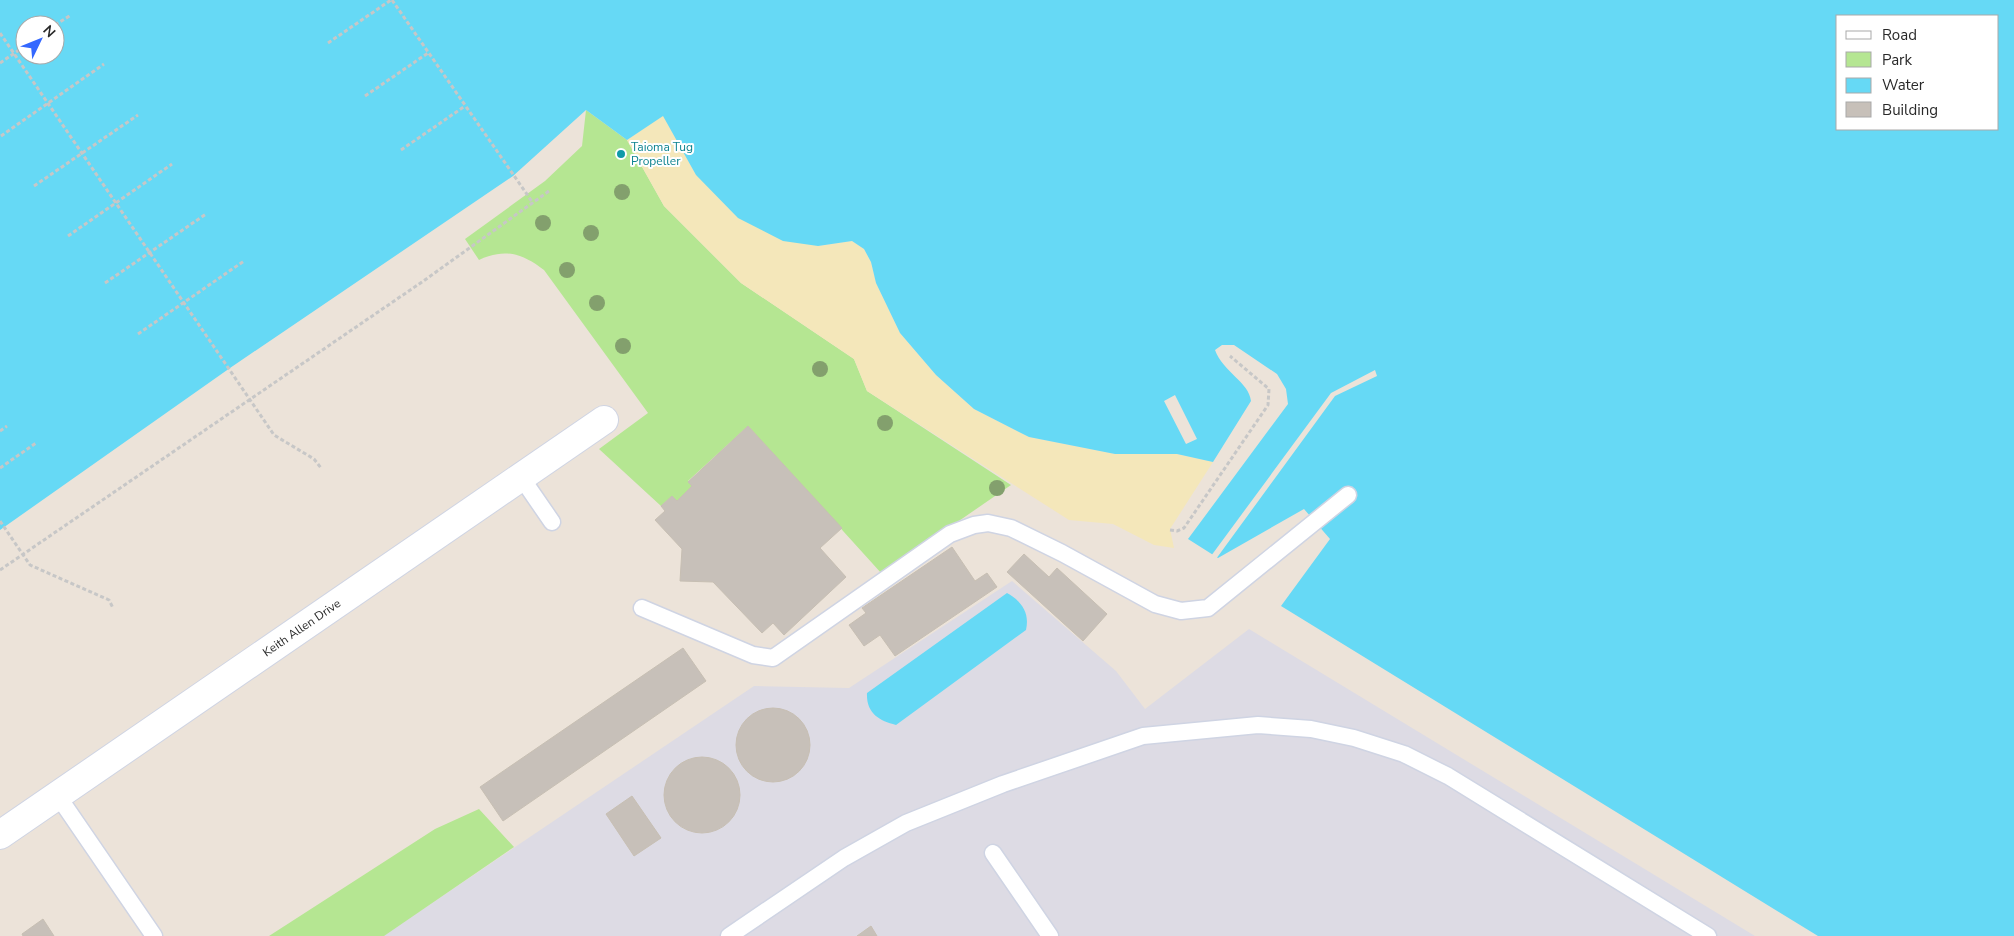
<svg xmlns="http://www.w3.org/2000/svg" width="2014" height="936" font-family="'Nunito Sans',sans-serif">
	<rect width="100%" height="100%" fill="#ece3d9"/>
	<path fill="#dddbe4" d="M1012 581 1116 671 1145 709 1249 629 1755 936H383L754 686 849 688Z"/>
	<path fill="#b5e692" d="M586 110 627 140 664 206 741 283 854 359 867 391 1011 485 882 574 748 426 688 481 692 486 677 501 672 496 661 506 599 449 648 413 544 270C522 253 504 248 479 260L465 239 545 181 582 146Z
		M479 809 514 847 384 936H269L435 829Z"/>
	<path fill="#f4e7ba" d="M663 115 696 175 818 246 852 241 864 249 871 262 876 283 900 333 936 375 974 409 1029 437 1115 454H1177L1213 462 1170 529 1174 548 1154 545 1113 524 1069 520 867 391 854 359 741 283 664 206 627 140Z"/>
	<path fill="#66d9f5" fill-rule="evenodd" d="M0 0H2014V936H1818L1281 606 1330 539 1304 509 1218 558 1188 539 1288 404 1286 389 1277 374 1234 345H1222L1215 350C1223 372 1249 382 1251 401L1213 462 1177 454H1115L1029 437 974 409 936 375 900 333 876 283 871 262 864 249 852 241 818 246 783 241 738 218 696 175 663 116 627 140 586 110 513 176 230 368 0 530ZM1838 16H1998V129H1838ZM25 25H55V55H25Z
		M1007 593C1021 601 1030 612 1026 630L896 725C879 721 866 713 867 693Z"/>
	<path fill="#ece3d9" d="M1375 370 1377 376 1335 396 1216 559 1211 556 1331 393Z
		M1175 395 1197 439 1186 444 1164 401Z"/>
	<path fill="#c7c0b9" stroke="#c7bfb3" d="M748 426 842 528 820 548 846 577 784 635 773 623 762 633 713 582 680 581 682 549 655 520 665 511 661 506 672 496 677 501 692 486 688 482Z
		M952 547 975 581 987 573 997 587 895 656 880 635 864 646 849 625 866 613 862 608Z
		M1024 554 1049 577 1057 568 1107 614 1083 641 1007 572Z
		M683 648 706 681 503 821 480 787Z
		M736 745a37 37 0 1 1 74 0a37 37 0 1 1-74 0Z
		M664 795a38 38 0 1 1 76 0a38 38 0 1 1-76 0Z
		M632 796 661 838 634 856 606 814Z
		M43 919 54 936H23L22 934Z
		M871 926 877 936H857Z"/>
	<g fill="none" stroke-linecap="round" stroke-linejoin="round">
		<defs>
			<path id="lane" d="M521 477 552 522
				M642 608 753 655 773 658 950 534 974 525 988 523 1011 528 1062 553 1155 604 1181 611 1208 608 1348 495
				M58 796 154 936
				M993 853 1050 936
				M729 936 844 858 906 823 1003 784 1143 736 1258 725 1311 729 1354 738 1404 754 1448 776 1708 936"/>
			<g id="street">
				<path id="s1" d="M0 835 604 420"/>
			</g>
		</defs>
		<use href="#lane" stroke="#cfd4e3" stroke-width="19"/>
		<use href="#street" stroke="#cfd4e3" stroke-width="30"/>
		<path stroke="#c7c7c7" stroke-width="3" stroke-dasharray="4 2.5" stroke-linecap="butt" d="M392 0 533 203
			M55 25 71 15
			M0 33 274 435 314 459 321 468
			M328 43 391 0
			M0 63 25 46
			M365 96 428 53
			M1 136 104 64
			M401 150 465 106
			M34 186 138 115
			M68 236 172 164
			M105 283 206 214
			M138 334 244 261
			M0 431 7 426
			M0 468 36 443
			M0 521 30 565 109 600 113 608
			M1170 530 1177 531 1184 528 1268 405 1269 389 1230 356
			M0 570 422 282 549 191"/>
		<use href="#lane" stroke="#fff" stroke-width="16"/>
		<use href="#street" stroke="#fff" stroke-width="28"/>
	</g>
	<g fill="#83a06d">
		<circle cx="622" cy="192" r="8"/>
		<circle cx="543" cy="223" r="8"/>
		<circle cx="591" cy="233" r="8"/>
		<circle cx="567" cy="270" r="8"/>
		<circle cx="597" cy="303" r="8"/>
		<circle cx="623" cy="346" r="8"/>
		<circle cx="820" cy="369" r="8"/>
		<circle cx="885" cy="423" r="8"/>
		<circle cx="997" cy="488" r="8"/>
	</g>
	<circle fill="#0f9aa8" stroke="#fff" stroke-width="2" cx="621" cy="154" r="5"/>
	<g text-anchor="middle" stroke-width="4" stroke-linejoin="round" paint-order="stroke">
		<g font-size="12" fill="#0d838f" stroke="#fff" text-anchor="start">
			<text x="631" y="151">Taioma Tug<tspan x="631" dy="14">Propeller</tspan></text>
		</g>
		<g font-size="12" fill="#292929" stroke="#fff">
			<text dy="4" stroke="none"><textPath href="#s1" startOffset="366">Keith Allen Drive</textPath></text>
		</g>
	</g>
	<rect x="1836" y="15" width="162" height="115" fill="#ffffff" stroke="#a9a9a9"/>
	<rect x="1846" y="31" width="25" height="8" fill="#ffffff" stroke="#a9a9a9"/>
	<text x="1882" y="40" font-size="15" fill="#292929">Road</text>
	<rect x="1846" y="52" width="25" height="15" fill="#b5e692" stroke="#a9a9a9"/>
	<text x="1882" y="65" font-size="15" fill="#292929">Park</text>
	<rect x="1846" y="78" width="25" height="15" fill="#66d9f5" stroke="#a9a9a9"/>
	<text x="1882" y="90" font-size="15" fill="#292929">Water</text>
	<rect x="1846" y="102" width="25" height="15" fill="#c7c0b9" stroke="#a9a9a9"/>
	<text x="1882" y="115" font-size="15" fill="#292929">Building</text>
	<g transform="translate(40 40) rotate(47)"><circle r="24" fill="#ffffff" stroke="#a9a9a9"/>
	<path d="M0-4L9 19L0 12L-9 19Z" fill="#3468ff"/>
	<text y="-8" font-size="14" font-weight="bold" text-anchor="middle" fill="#292929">N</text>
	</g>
</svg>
